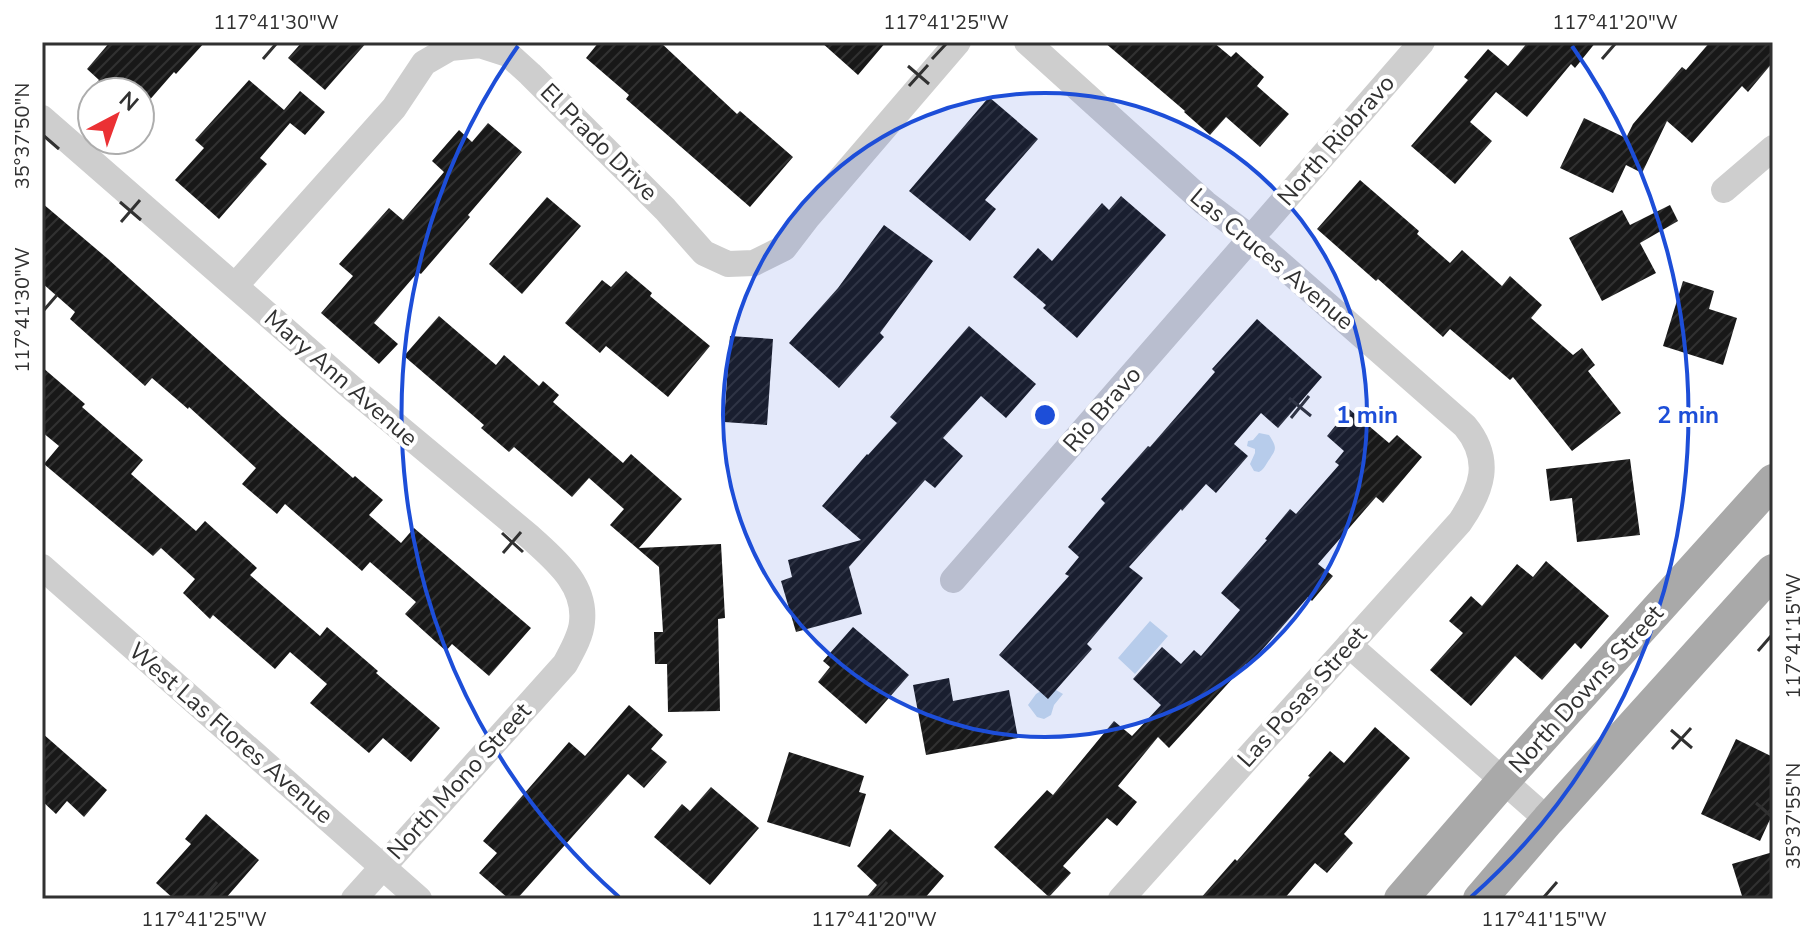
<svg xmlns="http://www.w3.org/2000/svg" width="1815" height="941" font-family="'Nunito Sans',sans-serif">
	<defs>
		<pattern id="building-hatch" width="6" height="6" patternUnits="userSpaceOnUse" patternTransform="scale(2)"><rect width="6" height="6" fill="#181818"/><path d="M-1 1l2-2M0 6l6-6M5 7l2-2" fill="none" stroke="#313131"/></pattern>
	</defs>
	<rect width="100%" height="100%" fill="#fff"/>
	<path fill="#ccdfee" d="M1259 433 1269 435C1279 450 1275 450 1267 463 1265 466 1263 470 1259 472L1254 471 1250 464 1255 453V449L1247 446 1248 441 1253 440Z
		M1150 621 1168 636 1135 674 1118 658Z
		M1049 686 1063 694 1054 705 1051 715 1044 719 1037 717 1028 705 1036 694Z"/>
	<path fill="url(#building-hatch)" d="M110 42H205L176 74 174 72 140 111V92H88L99 80 87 69Z
		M302 42H367L325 90 288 58Z
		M599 42H660L737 114 740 111 793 157 750 207 626 99 629 95 586 58Z
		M821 42H886L858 75Z
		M1104 42H1213L1231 57 1236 52 1264 77 1257 86 1289 114 1260 147 1226 117 1210 135 1184 112 1185 111Z
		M1528 42H1596L1575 68 1571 64 1527 117 1496 92 1470 122 1492 141 1455 184 1411 146 1468 80 1464 77 1488 49 1508 66Z
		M1710 42H1773V62L1748 92 1742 86 1692 143 1667 121 1642 173 1626 165 1613 193 1560 168 1584 118 1626 138 1633 124 1682 67 1686 70Z
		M249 80 284 110 300 91 325 112 305 135 290 123 260 158 267 164 219 219 175 180 204 148 195 140Z
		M989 97 1038 139 985 200 996 209 970 241 909 191Z
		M488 123 522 152 468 215 470 217 421 274 418 272 374 323 398 344 379 364 321 313 353 276 339 264 389 208 403 220 444 172 432 161 459 130 472 142Z
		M1360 180 1419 231 1417 234 1450 263 1462 250 1502 286 1510 276 1542 305 1531 318 1573 355 1582 348 1595 365 1588 371 1621 413 1572 451 1513 377 1510 380 1450 329 1443 337 1378 279 1376 281 1317 229Z
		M1121 196 1166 235 1077 338 1043 308 1046 305 1013 277 1038 248 1052 261 1102 203 1109 210Z
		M547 197 581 226 522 294 489 264Z
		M42 203 108 259 283 417 353 478 355 476 383 500 369 515 401 543 414 528 531 628 489 676 452 644 446 651 405 614 416 602 370 562 362 571 285 504 277 514 242 484 256 468 189 407 188 409 152 378 145 386 70 319 75 312 42 283Z
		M1670 205 1678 221 1640 243 1656 273 1602 301 1569 238 1622 210 1630 225Z
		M884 225 933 261 880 333 884 337 839 388 789 343 838 288Z
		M626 271 652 293 650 296 710 346 668 397 606 346 600 353 565 323 602 280 611 287Z
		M1683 281 1714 291 1709 309 1737 318 1723 365 1663 346Z
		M439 316 496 365 504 355 539 386 543 381 559 395 553 402 623 463 631 454 682 499 639 548 721 544 725 618 718 619 720 711 668 712 667 664H655L654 632H663L659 567 610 525 624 509 589 478 572 497 514 447 509 452 481 428 484 425 404 356Z
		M1257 319 1322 377 1278 428 1261 413 1234 444 1248 456 1216 493 1206 484 1182 511 1181 509 1129 567 1143 578 1087 644 1092 649 1048 699 999 655 1069 576 1065 574 1079 557 1068 547 1105 503 1101 499 1148 446 1150 447 1215 372 1212 369Z
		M969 326 1036 384 1006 418 981 396 943 438 963 456 935 488 925 480 849 567 862 614 796 632 781 581 792 577 788 560 861 540 822 506 867 454 868 455 897 423 890 417Z
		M730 336 773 339 767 425 724 422Z
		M42 367 85 404 82 407 143 460 131 474 196 531 205 521 257 568 250 575 320 636 327 627 378 671 376 673 440 728 411 762 383 738 369 753 310 703 327 684 290 652 275 669 213 615 210 619 183 593 195 579 161 548 153 556 44 464 59 446 42 432Z
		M1349 409 1389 443 1397 435 1422 457 1383 503 1376 497 1318 564 1333 576 1312 601 1308 597 1248 666 1246 664 1169 748 1158 737 1118 786 1137 802 1117 826 1107 818 1063 866 1071 873 1049 897 994 847 1047 790 1053 795 1114 721 1132 736 1161 705 1133 679 1162 647 1181 664 1194 650 1201 656 1240 610 1221 593 1267 540 1265 539 1290 509 1296 514 1339 465 1335 462 1344 451 1327 436Z
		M1630 459 1640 535 1577 542 1572 498 1550 501 1546 469Z
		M1546 561 1609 616 1581 649 1575 643 1542 680 1515 656 1471 706 1430 670 1463 633 1449 621 1471 596 1482 606 1517 564 1533 577Z
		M853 627 909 675 866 724 818 682 830 667 823 661Z
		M949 678 953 701 1009 690 1018 738 926 755 913 685Z
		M629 705 663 735 651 749 667 762 644 788 628 774 517 899H509L479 873 497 853 483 841 569 742 585 756Z
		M1375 727 1410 758 1344 834 1353 843 1327 873 1315 863 1284 899H1200L1235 859 1237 861 1310 777 1308 776 1330 751 1344 763Z
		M42 733 107 790 84 817 67 801 56 814 42 801Z
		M1736 739 1773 757V813L1760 841 1701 814Z
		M789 752 864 776 859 792 866 794 850 847 767 822Z
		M711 787 759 828 710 885 654 837 682 804 690 811Z
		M206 814 259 860 225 899H174L156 883 191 844 185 839Z
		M890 829 944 876 924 899H865L877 885 857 866Z
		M1773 852V899H1743L1732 864Z"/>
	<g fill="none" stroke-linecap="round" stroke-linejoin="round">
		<path stroke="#cecece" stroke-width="26" d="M1027 42 1205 203 1251 238 1465 426C1493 460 1482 490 1460 522L1121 899
			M42 118 354 390 530 537C555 560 586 584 582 622 581 636 572 651 565 664L354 899
			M1724 190 1773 148
			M235 286 394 108 424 63 450 48 480 45 508 54 530 74 665 209 704 253 728 264 754 263 784 248 807 218 958 42
			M42 567 419 899
			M953 580 1422 42
			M1349 645 1548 820"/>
		<path stroke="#a9a9a9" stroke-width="34" d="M1401 899 1503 781 1773 481
			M1480 899 1548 820 1773 571"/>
	</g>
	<path fill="none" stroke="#313131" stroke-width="3" d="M263 59 276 44M932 59 946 44M1602 59 1615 44M908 66 929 84M909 86 928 65M44 136 59 149M120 202 141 220M121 222 140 200M44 310 57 295M1289 398 1311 416M1291 418 1309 396M502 533 523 552M503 553 521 532M1758 651 1771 636M1671 730 1692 748M1672 749 1691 728M1756 803 1771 816M204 897 217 882M874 897 887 882M1544 897 1557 882"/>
	<circle cx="1045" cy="415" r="322" fill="#1d4ed8" fill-opacity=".12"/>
	<g fill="none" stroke="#1d4ed8" stroke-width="4">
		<circle cx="1045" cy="415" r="322"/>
		<path d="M619 897A643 643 0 0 1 518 46M1572 46A643 643 0 0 1 1471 897"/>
	</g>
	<g text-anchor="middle" stroke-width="8" stroke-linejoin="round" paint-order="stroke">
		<g font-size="24" fill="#313131" stroke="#fff">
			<text transform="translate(1336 140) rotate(-49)" y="8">North Riobravo</text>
			<text transform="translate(599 142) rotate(45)" y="8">El Prado Drive</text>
			<text transform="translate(1272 259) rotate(40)" y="8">Las Cruces Avenue</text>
			<text transform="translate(341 378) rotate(41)" y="8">Mary Ann Avenue</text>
			<text transform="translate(1102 409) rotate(-49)" y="8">Rio Bravo</text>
			<text transform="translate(1586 689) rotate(-48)" y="8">North Downs Street</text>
			<text transform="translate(1302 697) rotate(-48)" y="8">Las Posas Street</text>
			<text transform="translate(231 733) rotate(41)" y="8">West Las Flores Avenue</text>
			<text transform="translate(459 781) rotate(-48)" y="8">North Mono Street</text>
		</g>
	</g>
	<circle cx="1045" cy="415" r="12" fill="#1d4ed8" stroke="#fff" stroke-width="4"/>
	<g font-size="24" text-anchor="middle" font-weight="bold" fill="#1d4ed8" stroke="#fff" stroke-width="8" stroke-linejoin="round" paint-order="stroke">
		<text x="1367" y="423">1 min</text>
		<text x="1688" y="423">2 min</text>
	</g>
	<rect width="1815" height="941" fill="none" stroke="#ffffff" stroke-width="88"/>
	<g transform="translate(116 116) rotate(41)"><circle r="38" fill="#ffffff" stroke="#adadad" stroke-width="2"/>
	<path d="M0-6L14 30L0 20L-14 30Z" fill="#eb3134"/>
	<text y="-12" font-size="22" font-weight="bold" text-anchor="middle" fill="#313131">N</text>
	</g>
	<rect x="44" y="44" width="1727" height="853" fill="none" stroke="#313131" stroke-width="3"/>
	<g font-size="20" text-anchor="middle" fill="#313131">
		<text x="276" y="29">117°41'30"W</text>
		<text x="946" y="29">117°41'25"W</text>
		<text x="1615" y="29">117°41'20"W</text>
		<text transform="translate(22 136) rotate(-90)" y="7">35°37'50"N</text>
		<text transform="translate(22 310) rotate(-90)" y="7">117°41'30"W</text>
		<text transform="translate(1793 636) rotate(-90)" y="7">117°41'15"W</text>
		<text transform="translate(1793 816) rotate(-90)" y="7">35°37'55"N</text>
		<text x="204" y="926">117°41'25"W</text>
		<text x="874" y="926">117°41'20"W</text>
		<text x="1544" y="926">117°41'15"W</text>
	</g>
</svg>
